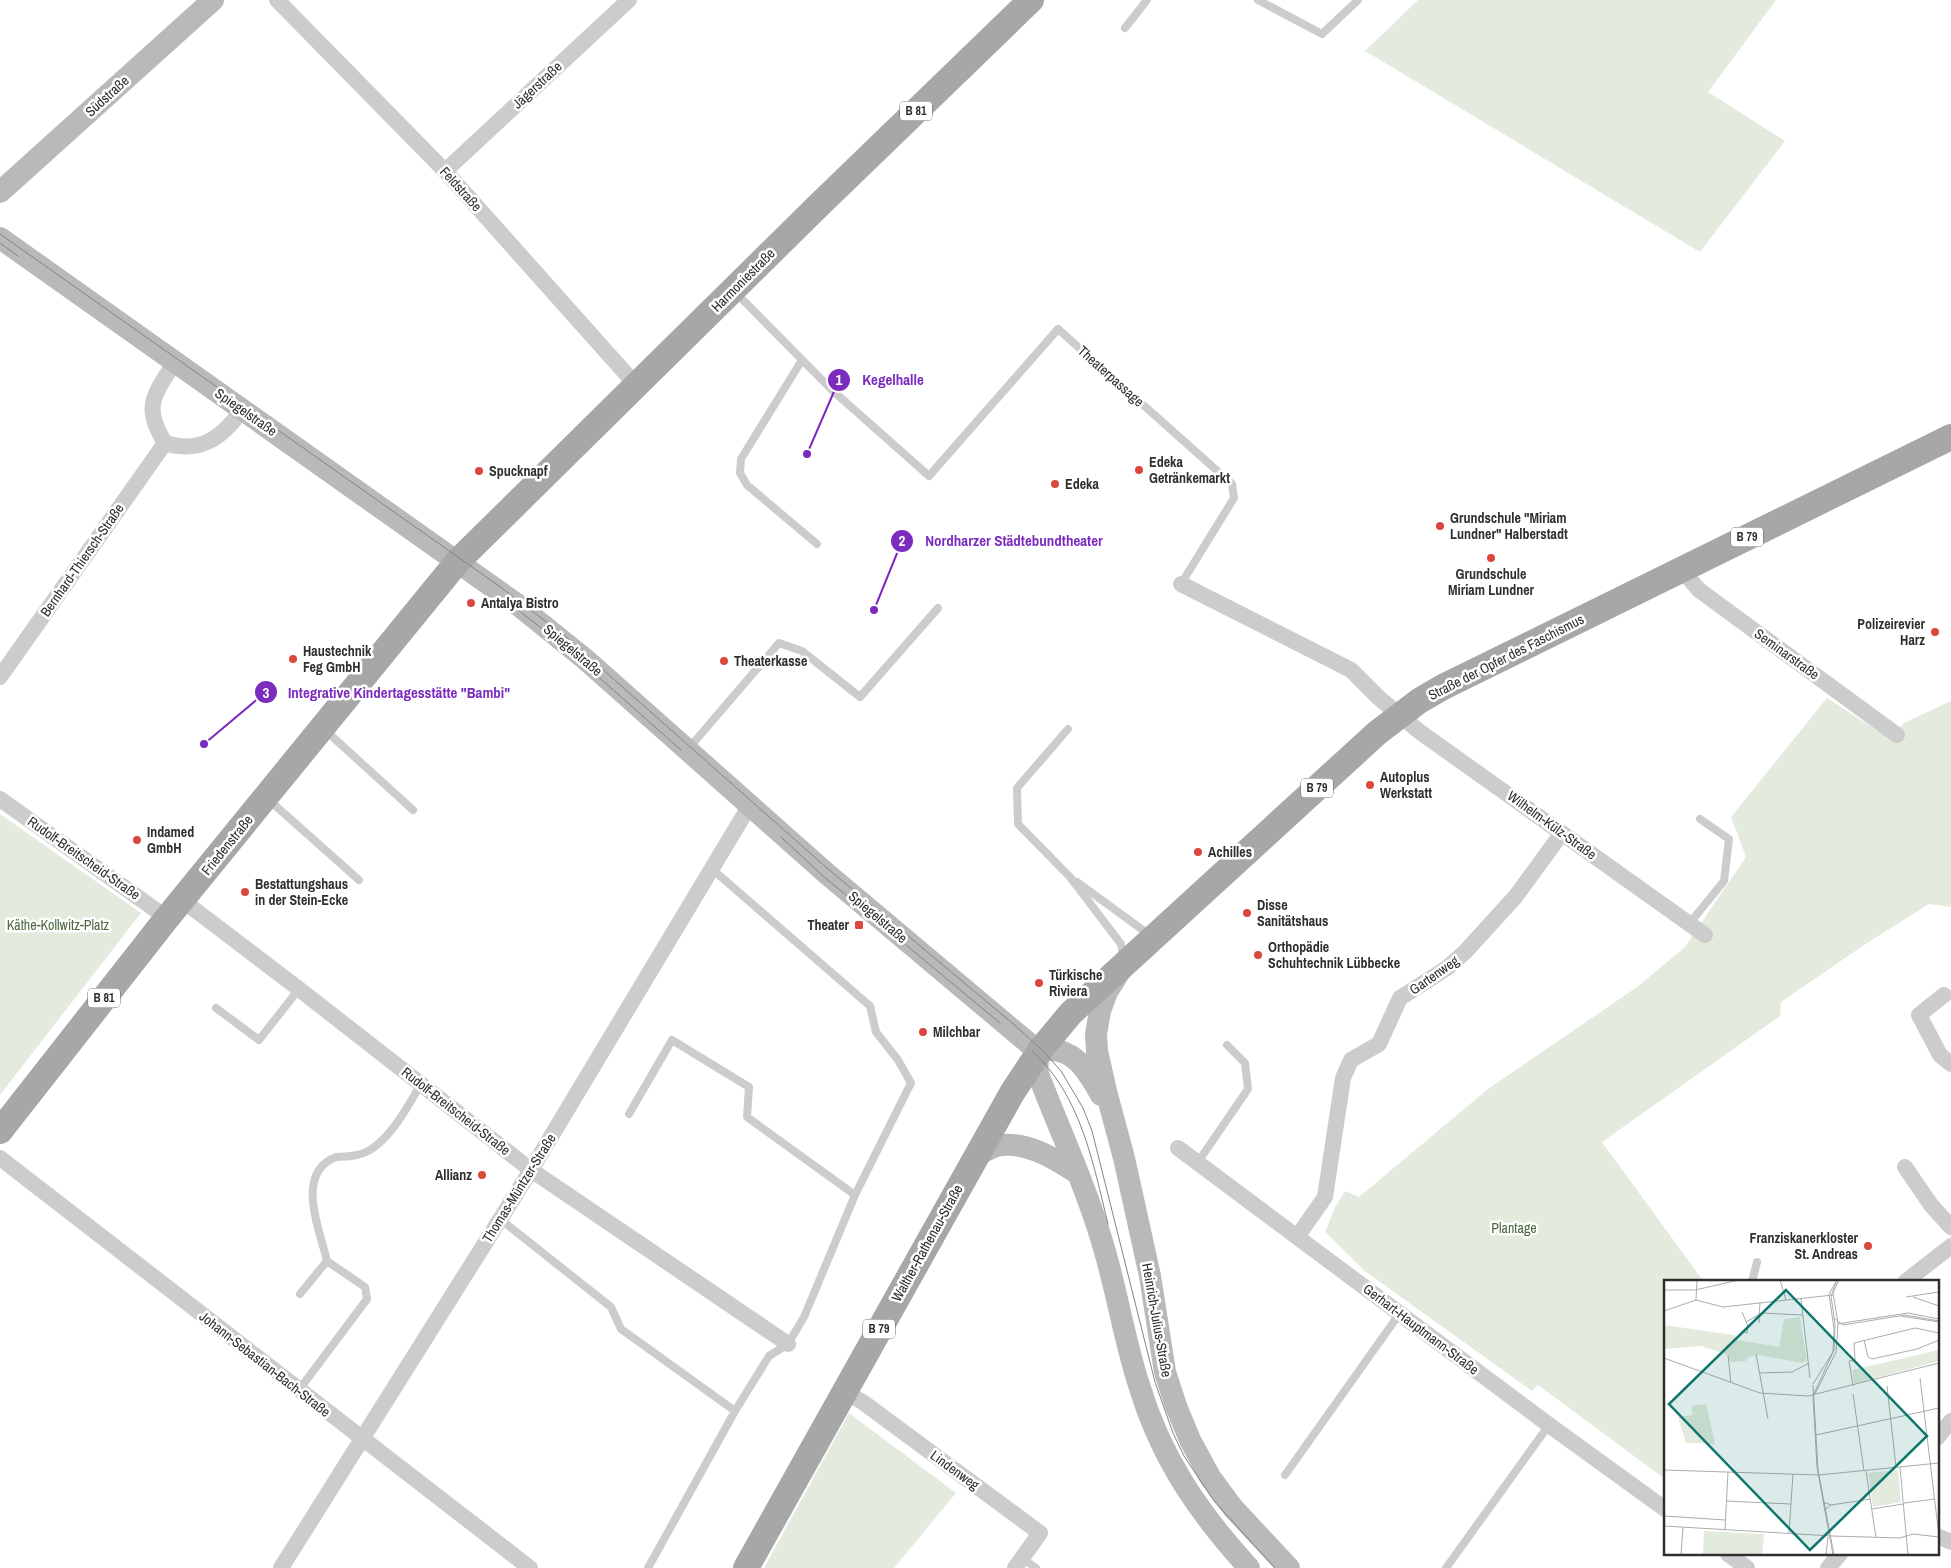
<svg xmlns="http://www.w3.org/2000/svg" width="1951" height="1568" font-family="'Archivo Narrow',sans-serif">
	<rect width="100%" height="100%" fill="#fff"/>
	<path fill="#e3ebde" d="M1418 0H1776L1708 92 1785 141 1700 252 1365 51Z
		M1827 698 1889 738 1904 723 1951 701V907L1929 904 1864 945 1781 1002 1780 1016 1602 1142 1704 1282H1665V1479L1538 1385 1532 1391 1366 1272 1325 1232 1335 1207 1345 1191 1359 1197 1488 1089 1637 987 1684 948 1746 857 1731 817Z
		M0 814 141 913 0 1095Z
		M849 1413 956 1493 894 1568H764Z"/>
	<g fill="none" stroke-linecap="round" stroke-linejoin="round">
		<path stroke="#ccc" stroke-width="8" d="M1258 0 1322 34 1358 0
			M1125 28 1147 0
			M736 293 832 390 929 476 1058 329 1232 484 1234 498 1181 584
			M802 360 741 459 740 473 747 485 817 544
			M1068 729 1017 788 1018 824 1070 877 1121 944 1123 957
			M325 730 413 810
			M689 748 779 643 802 651 860 697 938 608
			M269 800 359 880
			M1077 882 1151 936
			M1689 924 1724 881 1729 839 1700 819
			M216 1008 259 1040 299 989
			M629 1114 672 1040 749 1087 747 1117 855 1195
			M1198 1162 1248 1089 1245 1063 1227 1045
			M500 1219 611 1307 621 1329 735 1411 769 1356 788 1344 804 1317 855 1195 911 1083 898 1060 876 1032 870 1006 712 869
			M327 1261C320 1230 294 1173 336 1157 341 1156 347 1157 351 1156 358 1155 368 1152 373 1148 394 1133 408 1106 421 1084
			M1752 1282 1757 1262
			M299 1390 367 1299 365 1287 327 1261 300 1294
			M1285 1475 1400 1313
			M1022 1558 1036 1568
			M648 1568 735 1411
			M1446 1568 1549 1425"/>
		<path stroke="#ccc" stroke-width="16" d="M277 0 445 171 636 385
			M445 171 629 0
			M175 362C154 395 142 406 165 443 200 454 222 438 242 410
			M1681 569 1699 590 1897 735
			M1181 584 1351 670 1379 698 1420 732 1705 935
			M0 677 165 443
			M0 799 167 918
			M182 900 299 989 531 1170 788 1344
			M1944 995 1919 1015 1940 1055 1951 1064
			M1178 1148 1549 1425 1665 1509
			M0 1158 530 1568
			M1905 1167 1931 1205 1951 1227
			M1297 1237 1325 1197 1343 1078 1351 1060 1379 1044 1400 998 1447 968 1465 952 1516 896 1562 833
			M1905 1282 1951 1246
			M844 1391 864 1403 1040 1533 1015 1568
			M1937 1438 1951 1421
			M1937 1536 1951 1542
			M1728 1554 1747 1568
			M281 1568 531 1170 750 805
			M1828 1568 1840 1554"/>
		<path stroke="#b9b9b9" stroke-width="22" d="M0 192 213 0
			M0 238 518 605 585 659 826 873 1039 1052
			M1119 973 1107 992 1100 1011 1096 1034 1097 1051 1106 1091 1124 1158 1150 1276 1165 1372 1176 1406 1190 1440 1210 1477 1233 1508 1289 1568
			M1039 1052 1037 1070 1040 1079C1060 1131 1084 1182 1100 1235 1116 1284 1123 1336 1139 1385 1161 1458 1198 1512 1249 1568
			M1039 1052C1071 1042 1088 1071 1101 1095
			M978 1155C983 1152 990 1148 996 1146 1025 1140 1054 1158 1077 1173"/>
		<path stroke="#a7a7a7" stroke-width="26" d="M0 1131 167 918 458 561 818 206 1031 0
			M746 1568 1012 1093 1041 1049 1071 1013 1377 733 1419 701 1443 687 1951 437"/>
		<path stroke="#848484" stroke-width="1" d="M0 234 499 586 565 636 828 869 1011 1022 1043 1051 1061 1071 1083 1108 1092 1131 1155 1382 1173 1433 1184 1456 1214 1501 1275 1568
			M0 243 18 256
			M504 599 559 642 681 750
			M781 837 823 876 1000 1023
			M1032 1051C1081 1095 1093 1163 1108 1224"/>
	</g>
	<g fill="#d9473d" stroke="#fff" stroke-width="2">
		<circle cx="1139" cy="470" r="5"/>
		<circle cx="479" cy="471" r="5"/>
		<circle cx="1055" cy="484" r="5"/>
		<circle cx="1440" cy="526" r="5"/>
		<circle cx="1491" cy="558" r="5"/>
		<circle cx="471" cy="603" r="5"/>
		<circle cx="1935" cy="632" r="5"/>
		<circle cx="293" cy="659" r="5"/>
		<circle cx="724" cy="661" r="5"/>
		<circle cx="1370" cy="785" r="5"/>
		<circle cx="137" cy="840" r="5"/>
		<circle cx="1198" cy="852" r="5"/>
		<circle cx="245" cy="892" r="5"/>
		<circle cx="1247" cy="913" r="5"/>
		<rect x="854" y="920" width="10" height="10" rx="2.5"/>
		<circle cx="1258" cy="955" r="5"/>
		<circle cx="1039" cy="983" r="5"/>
		<circle cx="923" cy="1032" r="5"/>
		<circle cx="482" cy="1175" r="5"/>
		<circle cx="1868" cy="1246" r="5"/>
	</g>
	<g text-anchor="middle" stroke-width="5" stroke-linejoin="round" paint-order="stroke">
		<g fill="#fff" stroke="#6d6d6d" stroke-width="1">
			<rect x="900" y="101.5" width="32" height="19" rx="4"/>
			<rect x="1731" y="527.5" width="32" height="19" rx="4"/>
			<rect x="1301" y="778.5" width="32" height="19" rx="4"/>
			<rect x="88" y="988.5" width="32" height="19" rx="4"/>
			<rect x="863" y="1319.5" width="32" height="19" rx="4"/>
		</g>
		<g font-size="12" font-weight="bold" fill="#2f2f2f">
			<text x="916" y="115">B 81</text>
			<text x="1747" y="541">B 79</text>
			<text x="1317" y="792">B 79</text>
			<text x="104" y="1002">B 81</text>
			<text x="879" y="1333">B 79</text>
		</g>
		<g font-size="14" fill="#2f2f2f" stroke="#fff">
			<text transform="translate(537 85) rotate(-43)" y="5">Jägerstraße</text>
			<text transform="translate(107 96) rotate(-42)" y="5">Südstraße</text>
			<text transform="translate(461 189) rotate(48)" y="5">Feldstraße</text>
			<text transform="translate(743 280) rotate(-45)" y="5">Harmoniestraße</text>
			<text transform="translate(1111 376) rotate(42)" y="5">Theaterpassage</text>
			<text transform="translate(246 412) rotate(35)" y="5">Spiegelstraße</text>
			<text transform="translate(82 560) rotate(-55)" y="5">Bernhard-Thiersch-Straße</text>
			<text transform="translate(573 650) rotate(40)" y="5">Spiegelstraße</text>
			<text transform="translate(1787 654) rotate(36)" y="5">Seminarstraße</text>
			<text transform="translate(1506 657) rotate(-27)" y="5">Straße der Opfer des Faschismus</text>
			<text transform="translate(1552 825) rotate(36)" y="5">Wilhelm-Külz-Straße</text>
			<text transform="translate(227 845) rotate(-51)" y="5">Friedenstraße</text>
			<text transform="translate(84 858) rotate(35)" y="5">Rudolf-Breitscheid-Straße</text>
			<text transform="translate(878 917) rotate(40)" y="5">Spiegelstraße</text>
			<text transform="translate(1434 975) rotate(-35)" y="5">Gartenweg</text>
			<text transform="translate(456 1111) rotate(38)" y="5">Rudolf-Breitscheid-Straße</text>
			<text transform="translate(519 1188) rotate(-58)" y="5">Thomas-Müntzer-Straße</text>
			<text transform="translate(927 1243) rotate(-61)" y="5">Walther-Rathenau-Straße</text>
			<text transform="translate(1157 1320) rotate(80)" y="5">Heinrich-Julius-Straße</text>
			<text transform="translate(1421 1329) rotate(37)" y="5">Gerhart-Hauptmann-Straße</text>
			<text transform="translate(265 1364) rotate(38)" y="5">Johann-Sebastian-Bach-Straße</text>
			<text transform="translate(955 1470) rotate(36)" y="5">Lindenweg</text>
		</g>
		<g font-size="14" font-weight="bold" fill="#2f2f2f" stroke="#fff" text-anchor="start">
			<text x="1149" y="467">Edeka<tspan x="1149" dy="16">Getränkemarkt</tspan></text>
			<text x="489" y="476">Spucknapf</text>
			<text x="1065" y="489">Edeka</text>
			<text x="1450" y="523">Grundschule "Miriam<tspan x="1450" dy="16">Lundner" Halberstadt</tspan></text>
			<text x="1491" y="579" text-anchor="middle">Grundschule<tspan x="1491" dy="16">Miriam Lundner</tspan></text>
			<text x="481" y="608">Antalya Bistro</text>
			<text x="1925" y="629" text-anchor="end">Polizeirevier<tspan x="1925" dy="16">Harz</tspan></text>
			<text x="303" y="656">Haustechnik<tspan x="303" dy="16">Feg GmbH</tspan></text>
			<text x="734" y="666">Theaterkasse</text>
			<text x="1380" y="782">Autoplus<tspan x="1380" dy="16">Werkstatt</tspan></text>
			<text x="147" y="837">Indamed<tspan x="147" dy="16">GmbH</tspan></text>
			<text x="1208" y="857">Achilles</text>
			<text x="255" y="889">Bestattungshaus<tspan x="255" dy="16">in der Stein-Ecke</tspan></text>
			<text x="1257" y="910">Disse<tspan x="1257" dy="16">Sanitätshaus</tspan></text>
			<text x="849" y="930" text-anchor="end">Theater</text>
			<text x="1268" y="952">Orthopädie<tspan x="1268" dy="16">Schuhtechnik Lübbecke</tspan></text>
			<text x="1049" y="980">Türkische<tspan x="1049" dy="16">Riviera</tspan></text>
			<text x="933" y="1037">Milchbar</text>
			<text x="472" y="1180" text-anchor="end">Allianz</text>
			<text x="1858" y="1243" text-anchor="end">Franziskanerkloster<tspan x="1858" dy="16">St. Andreas</tspan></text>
		</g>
		<g font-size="14" fill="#4c683f" stroke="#fff">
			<text x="58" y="930">Käthe-Kollwitz-Platz</text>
			<text x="1514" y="1233">Plantage</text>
		</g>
	</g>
	<g transform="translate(1664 1280)">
		<rect width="275" height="275" fill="#fff"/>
		<path d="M136 37 142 76V81L138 83 95 75 84 77 82 81 66 82 64 75 37 66 0 69V45L70 55 74 60 115 67 120 39ZM275 70V81L190 104 188 90ZM42 124 51 164 22 163 14 137 29 135 27 126ZM234 190 237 222 209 227 204 193ZM40 251 100 254 98 275H39Z" fill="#e3ebde"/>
		<path fill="none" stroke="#acacac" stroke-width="1" d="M116 0 122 20M0 10H31L75 0M242 17 275 12M249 17 275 26M137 19 146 98M32 20 33 0M0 31 32 20 59 27 169 15M78 32 84 46 83 53 80 52M97 33 138 35M237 36 275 42M170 38 179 45 241 35 275 41M82 42 96 34M95 43 96 22M173 44 244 33 275 39M200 60 204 77 208 79 253 69 275 60M92 74 104 139M64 75 67 103M0 78 96 113 144 116 275 83M95 93 128 92 145 83M256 98 275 256M149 104 169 72 170 49 165 14 173 0M149 105 154 190 170 275M189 106 185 81 191 80 190 63 251 48 275 53M223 106 232 187M151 114 172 72 174 43 169 13 175 0M189 114 200 191M152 155 275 128M236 187 244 275M0 190 155 195 275 183M202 191 212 258M62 221 126 224M159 222 167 225 160 230M240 223 271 219M167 225 207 219M208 229 239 224M0 236 61 240M0 246 168 256 236 258 249 254 275 257M61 250 64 192M125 253 129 194M17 275 19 247M162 275 164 257M169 275 153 187 149 116 170 70 171 44 167 16 173 0"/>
		<path fill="#0f766e" fill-opacity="0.15" stroke="#0f766e" stroke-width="2.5" d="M122 10 263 156 146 270 5 124Z"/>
		<rect width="275" height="275" fill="none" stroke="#2f2f2f" stroke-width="2.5"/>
	</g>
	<path fill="none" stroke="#7b2cbf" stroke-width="2" d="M807 454L839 380M874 610L902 541M204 744L266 692"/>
	<g fill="#7b2cbf" stroke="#fff" stroke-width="2">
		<circle cx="807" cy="454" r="5"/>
		<circle cx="874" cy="610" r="5"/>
		<circle cx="204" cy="744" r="5"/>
		<circle cx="839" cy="380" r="12"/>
		<circle cx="902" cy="541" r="12"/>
		<circle cx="266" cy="692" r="12"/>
	</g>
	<g font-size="15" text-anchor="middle" font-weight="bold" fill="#fff">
		<text x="839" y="385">1</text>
		<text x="902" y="546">2</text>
		<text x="266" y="698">3</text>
	</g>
	<g font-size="15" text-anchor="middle" font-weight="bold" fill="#7b2cbf" stroke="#fff" stroke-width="5" stroke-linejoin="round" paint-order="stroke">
		<text x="893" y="385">Kegelhalle</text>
		<text x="1014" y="546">Nordharzer Städtebundtheater</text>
		<text x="399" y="698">Integrative Kindertagesstätte "Bambi"</text>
	</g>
</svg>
